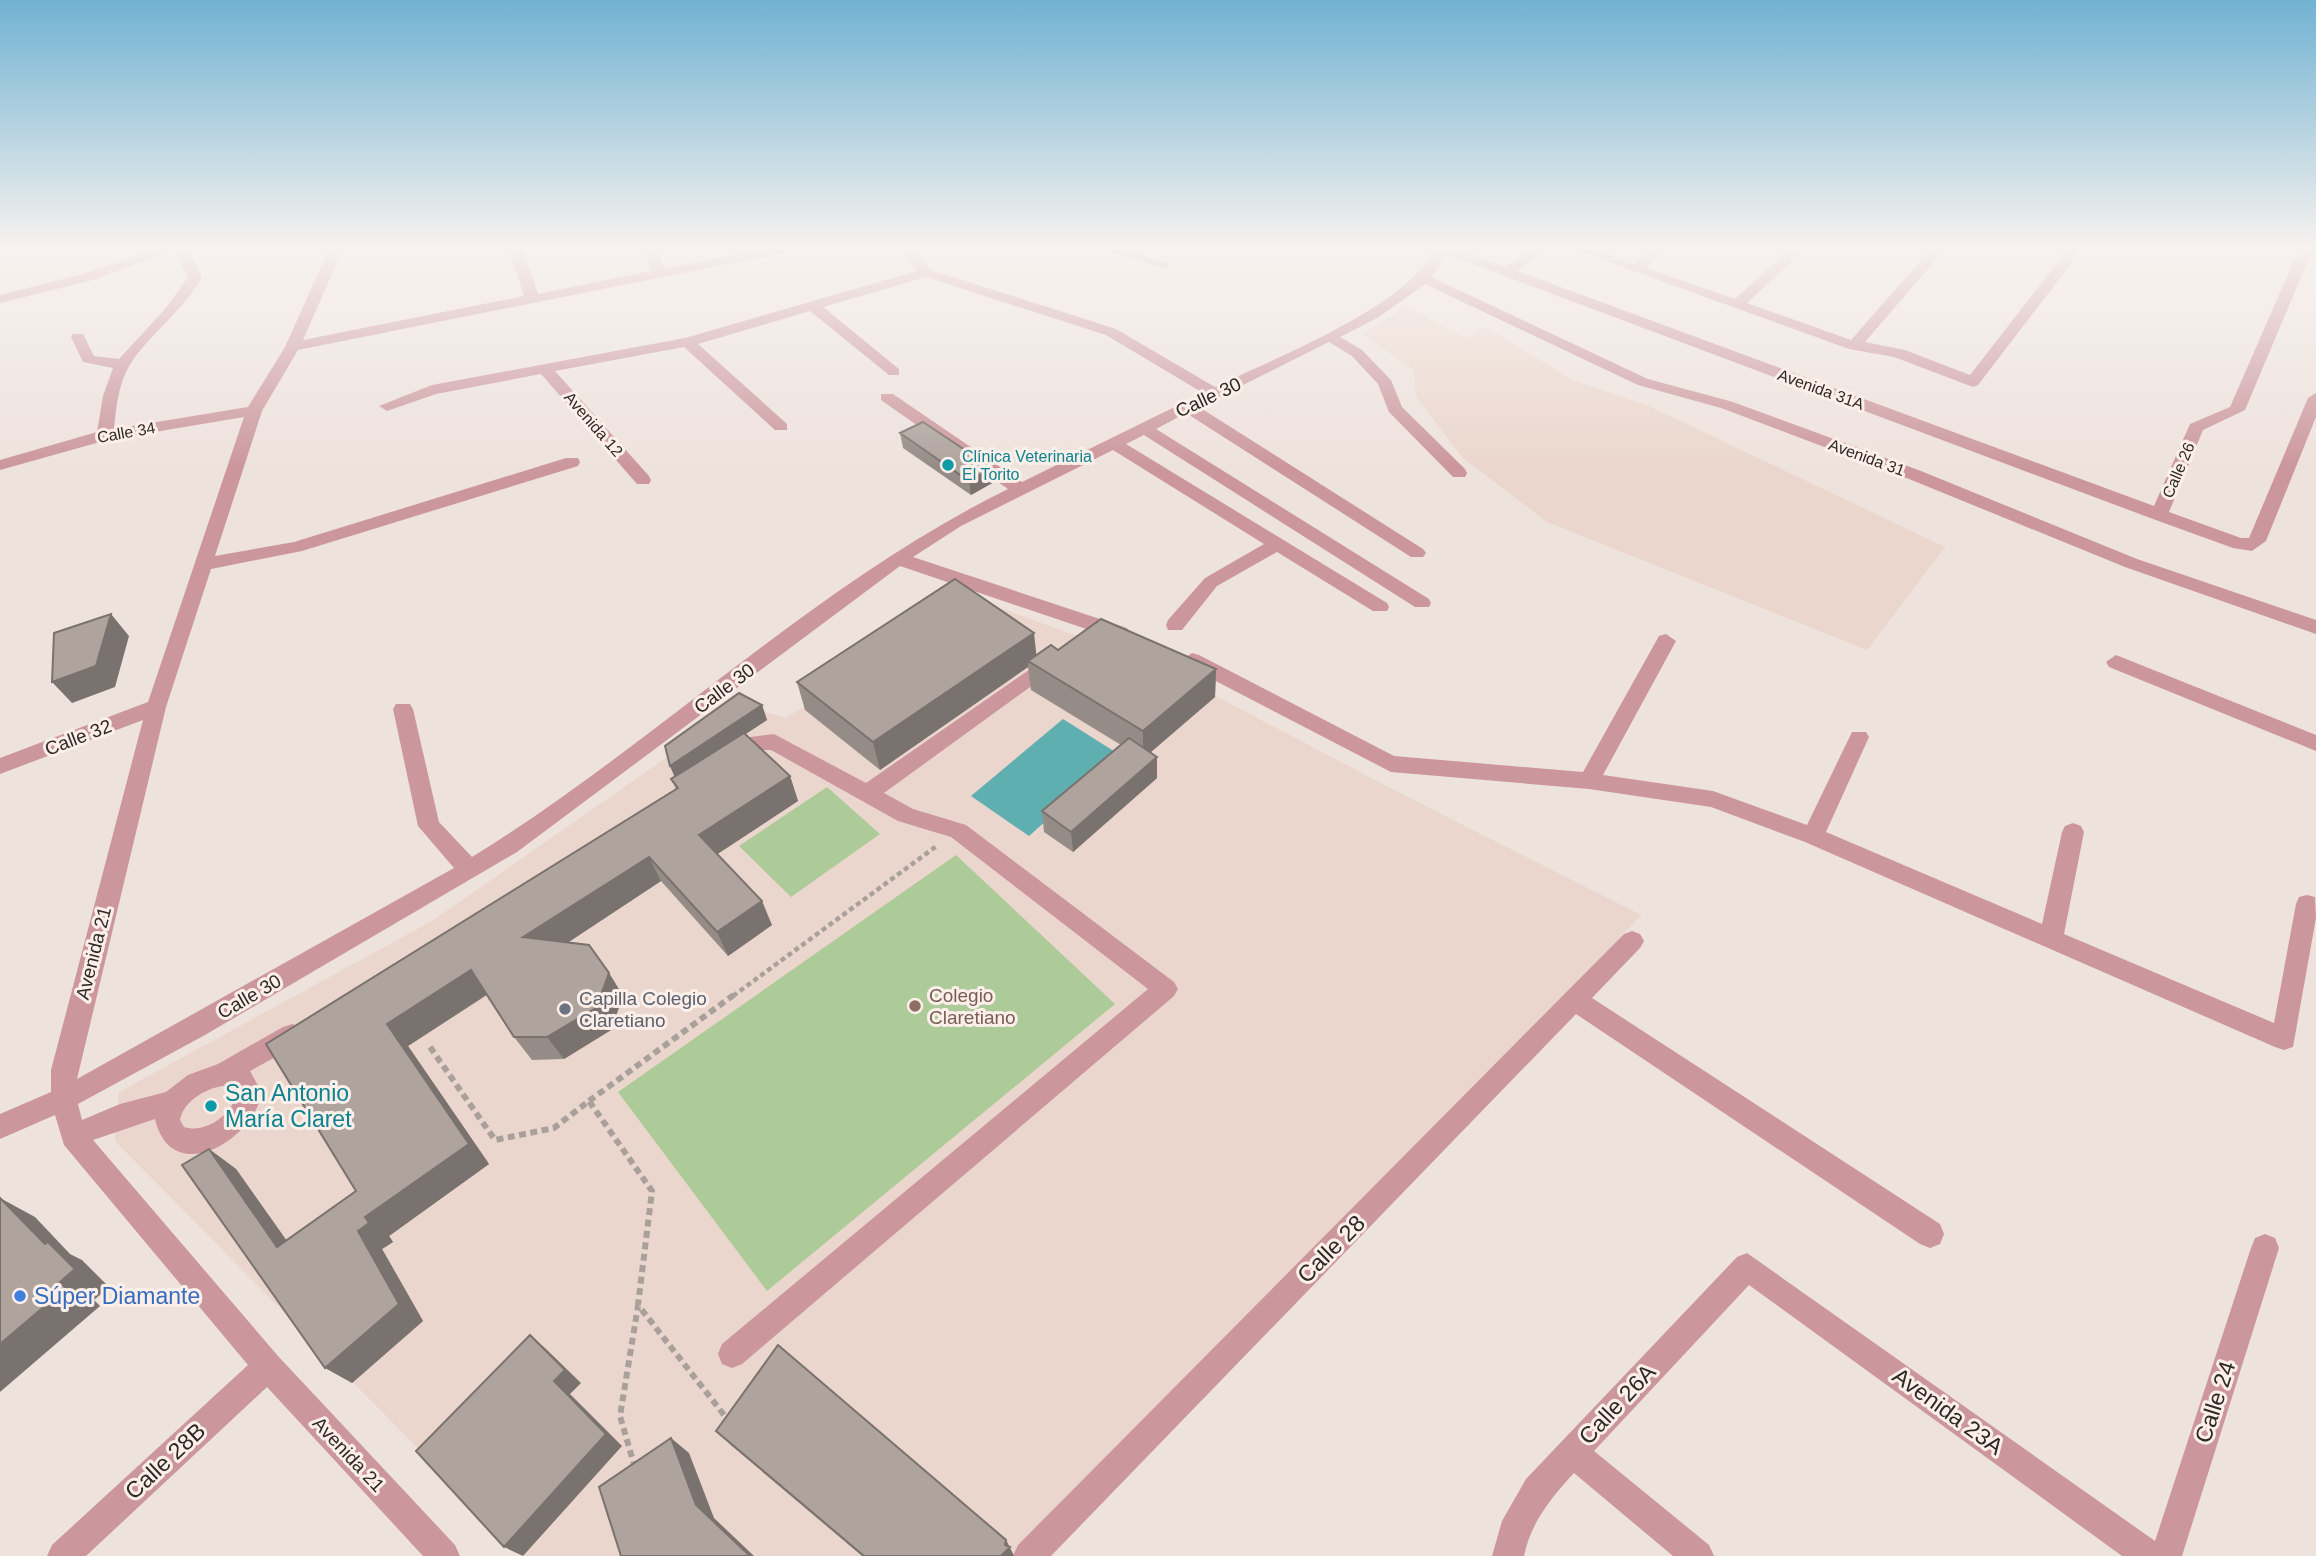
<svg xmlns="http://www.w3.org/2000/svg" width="2316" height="1556" font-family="Arial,sans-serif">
	<rect width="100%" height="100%" fill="#eee2dc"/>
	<path fill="#ead6cc" d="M1406 307 1466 338 1486 327 1573 380 1649 406 1945 547 1867 650 1547 522 1463 458 1416 397 1414 370 1362 334Z
		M970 597 1157 665 1396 791 1641 915 1032 1556H524L115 1141 119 1092 432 921 742 705 786 718Z"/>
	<path fill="#accb99" d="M827 787 880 834 791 897 739 846Z
		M956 855 1115 1004 767 1291 618 1092Z"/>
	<path fill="#5fafb1" d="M1063 719 1120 755 1029 836 971 796Z"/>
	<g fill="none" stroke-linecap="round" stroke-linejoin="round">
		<path stroke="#a9a09b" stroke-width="4.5" stroke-dasharray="5 3.5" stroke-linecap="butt" d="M733 996 938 845"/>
		<path stroke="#a9a09b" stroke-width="6" stroke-dasharray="7 4.5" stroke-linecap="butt" d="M430 1047 495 1140 554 1128 589 1101 652 1191 638 1305 728 1420
			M589 1101 735 994
			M635 1468 620 1416 638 1306"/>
		<path fill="#cb979d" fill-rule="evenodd" d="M155 249H187L202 277C182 313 143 339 127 370 118 388 116 409 114 429L248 407 285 347 329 249H343L303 340 524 296 509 249H523L538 294 651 271 643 249H657L664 269 763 249H790L783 253 298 350 262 411 215 556 294 542 566 458H578L580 462 578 466 302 551 211 569 166 707 77 1079 454 868 418 826 393 709 396 704H410L413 709 439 822 472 857C657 743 813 585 1008 489L881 400V394H893L1022 482 1203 393 1106 335 926 277 823 307 899 369V375H889L810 311 698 344 787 424V430H775L684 347 555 371 649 476 651 480 649 484H637L541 374 436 394 387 411 379 406 432 385 685 338 917 271 901 249H915L931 270 1116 329 1215 387C1274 358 1408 307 1434 249H1457L1505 267 1531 249H1547L1517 271 2154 506 2190 424 2230 407 2296 256 2308 253 2310 256 2245 410 2203 430 2169 512 2241 538H2249L2308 398 2316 393V417L2266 541 2252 551 2233 548 2153 519 1446 254 1431 277 1648 379 1733 402 1921 471 2137 559 2316 620V634L2125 567 1909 479 1721 408 1638 385 1425 284 1379 317 1340 337 1362 350 1391 380 1402 407 1465 469 1467 473 1465 477H1453L1389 412 1378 384 1352 356 1329 342 1199 407 1423 549 1426 553 1423 557H1411L1186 413 1156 429 1429 599 1431 603 1429 607H1415L1144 435 1126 444 1387 603 1389 607 1387 611H1373L1277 552 1217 586 1182 630H1168L1166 625 1168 620 1205 578 1264 544 1113 450 961 526 913 557 1127 628 1130 633 1127 638H1113L900 566 517 852 205 1035 78 1104 82 1120 120 1104 166 1092 188 1075 218 1064 283 1027 292 1024 301 1027 304 1035 301 1043 250 1071 262 1093C252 1142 171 1188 155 1119L93 1140 278 1356 455 1545 460 1556H423L267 1387 86 1556H47L52 1545 248 1365 64 1145 55 1115 0 1139V1114L51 1092V1070L143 720 0 774V758L148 702 244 417 107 440 0 470V460L97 432 103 396 113 368 83 362 71 337 73 334H83L94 356 119 359 166 308 188 277 174 250 93 280 0 303V295L83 274ZM228 1085 237 1093C232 1115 205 1134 184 1127L180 1120C184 1099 209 1087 228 1085Z
			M1100 249H1123L1171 264 1164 268Z
			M1573 249H1593L1635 264 1651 249H1666L1646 268 1735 299 1790 249H1805L1747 303 1851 340 1931 249H1945L1865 342 1905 350 1970 375 2061 258 2062 249H2076L2073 261 1978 385 1973 387 1894 357 1849 349Z
			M1666 634 1676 641 1603 775 1713 791 1807 825 1852 732H1866L1869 737 1826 832 2042 924 2062 832 2065 826 2073 823 2081 826 2084 832 2064 934 2274 1023 2296 904 2299 897 2307 895 2315 897 2316 918 2293 1047 2284 1050 2275 1047 1805 842 1711 807 1589 789 1391 772 1185 665 1182 660 1192 653 1199 655 1394 756 1583 772 1659 636Z
			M1052 654 1059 656 1062 661 1059 666 884 793 913 809 966 825 1174 982 1178 989 1174 996 742 1364 732 1368 722 1364 718 1354 722 1344 1148 989 951 837 898 821 771 750H761L731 766 724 764 721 758 724 752 750 737 774 734 866 783Z
			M2116 655 2316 735V751L2109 667 2106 662Z
			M1632 931 1640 934 1644 941 1640 948 1592 998 1940 1224 1944 1234 1940 1244 1930 1248 1920 1244 1576 1014 1051 1556H1013L1018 1545 1624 934Z
			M2265 1234 2275 1238 2279 1248 2182 1556H2122L1749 1285 1594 1451 1709 1545 1714 1556H1673L1574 1473C1551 1498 1531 1522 1524 1556H1492L1502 1521 1526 1479 1737 1257 1747 1253 2155 1541 2251 1248 2255 1238Z"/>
	</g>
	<path fill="#968c87" d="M900 433 994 482 971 495 903 448Z
		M1058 650 1216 669 1215 697 1150 752 1157 757V778L1073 852 1044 832 1042 811 1121 745 1031 690 1028 667 880 770 805 710 797 682 1036 655Z
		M762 705 767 720 745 734 790 776 798 801 717 854 772 925 728 956 661 881 567 943 609 973 623 996 611 1030 564 1059 532 1060 514 1037 487 995 408 1046 489 1164 389 1236 393 1242 382 1249 423 1321 352 1383 209 1149 236 1169 286 1240 356 1191 266 1044 676 789 671 779 675 776 670 766Z
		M716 1431 1006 1540 1014 1556H862L732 1446Z"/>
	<path fill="#7a726e" d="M992 468 994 482 971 495 969 481Z
		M111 614 129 636 115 687 72 703 52 682Z
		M1034 633 1037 661H1028V667L880 770 873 742Z
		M1216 669 1215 697 1143 759V731Z
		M762 705 767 720 676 780 670 766Z
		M1157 757V778L1073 852 1071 832Z
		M790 776 798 801 710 859 699 835Z
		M649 857 661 881 540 961 523 937Z
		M762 901 772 925 728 956 717 932Z
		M471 970 489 993 408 1046 489 1164 389 1236 393 1242 382 1249 423 1321 352 1383 325 1368 358 1231 365 1217 387 1024Z
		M609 973 623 996 611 1030 564 1059 547 1037Z
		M209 1149 236 1169 304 1265 277 1247Z
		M0 1198 35 1217 70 1254 82 1260 109 1287 94 1300 100 1306 0 1392V1344L60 1282 45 1244Z
		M530 1335 546 1349 581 1383 570 1394 622 1446 523 1556 504 1547 554 1381Z
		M671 1438 689 1453 714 1518 754 1556H750L696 1505Z
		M1006 1540 1014 1556H1001Z"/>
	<path fill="#aea39d" stroke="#7a726e" stroke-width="2" d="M923 422 992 468 969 481 900 433Z
		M955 579 1034 633 873 742 797 682Z
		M111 614 96 666 52 682 54 633Z
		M1101 619 1216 669 1143 731 1028 661 1051 645 1058 650Z
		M739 693 762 705 670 766 665 746Z
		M744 733 790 776 699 835 762 901 717 932 649 857 523 937 589 945 609 973 596 1008 547 1037H514L471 970 387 1024 469 1144 365 1217 369 1223 358 1231 399 1304 325 1368 182 1165 209 1149 277 1247 356 1191 266 1044 678 788 671 779Z
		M1129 738 1157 757 1071 832 1042 811Z
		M0 1198 45 1244 48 1242 75 1269 60 1282 66 1288 0 1344Z
		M530 1335 565 1370 554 1381 606 1434 504 1547 416 1451Z
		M778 1345 1006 1540 1005 1545 1010 1547 1001 1556H864L716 1431Z
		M671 1438 696 1505 750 1556H621L599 1487Z"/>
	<linearGradient id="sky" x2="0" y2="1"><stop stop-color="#71b2d2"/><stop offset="0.53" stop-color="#f7f2ef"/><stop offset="1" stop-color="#f7f2ef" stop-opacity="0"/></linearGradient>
	<rect width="2316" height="467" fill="url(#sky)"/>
	<g fill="#0f9aa8" stroke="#fcefe9" stroke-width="2.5">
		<circle cx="948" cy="465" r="7"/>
		<circle cx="211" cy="1106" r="7"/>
	</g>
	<circle fill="#8d6e63" stroke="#fcefe9" stroke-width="2.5" cx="915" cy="1006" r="7"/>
	<circle fill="#6b7280" stroke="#fcefe9" stroke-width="2.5" cx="565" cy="1009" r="7"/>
	<circle fill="#3f7fe0" stroke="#fcefe9" stroke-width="2.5" cx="20" cy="1296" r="7"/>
	<g text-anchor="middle" stroke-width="6" stroke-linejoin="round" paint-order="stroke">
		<g font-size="16" fill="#2e2927" stroke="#fcefe9">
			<text transform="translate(1821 389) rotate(20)" y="6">Avenida 31A</text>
			<text transform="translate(594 424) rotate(49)" y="6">Avenida 12</text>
			<text transform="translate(126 432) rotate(-10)" y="6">Calle 34</text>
			<text transform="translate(1867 457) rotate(20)" y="6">Avenida 31</text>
			<text transform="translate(2178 470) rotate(-67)" y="6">Calle 26</text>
		</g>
		<g font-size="16" fill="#0d838f" stroke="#fcefe9" text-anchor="start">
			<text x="962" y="462">Clínica Veterinaria<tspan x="962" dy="18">El Torito</tspan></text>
		</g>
		<g font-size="19" fill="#2e2927" stroke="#fcefe9">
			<text transform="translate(1208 397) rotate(-25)" y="7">Calle 30</text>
			<text transform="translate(724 688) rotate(-37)" y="7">Calle 30</text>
			<text transform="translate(78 737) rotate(-21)" y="7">Calle 32</text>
			<text transform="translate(93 953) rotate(-76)" y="7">Avenida 21</text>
			<text transform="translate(249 996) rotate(-30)" y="7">Calle 30</text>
			<text transform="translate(349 1454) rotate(47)" y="7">Avenida 21</text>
		</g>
		<g font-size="19" fill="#785e54" stroke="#fcefe9" text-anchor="start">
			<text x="929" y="1002">Colegio<tspan x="929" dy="22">Claretiano</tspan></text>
		</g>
		<g font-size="19" fill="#5b616d" stroke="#fcefe9" text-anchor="start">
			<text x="579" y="1005">Capilla Colegio<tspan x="579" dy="22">Claretiano</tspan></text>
		</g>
		<g font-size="23" fill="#0d838f" stroke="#fcefe9" text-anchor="start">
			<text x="225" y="1101">San Antonio<tspan x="225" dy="26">María Claret</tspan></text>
		</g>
		<g font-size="23" fill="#2e2927" stroke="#fcefe9">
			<text transform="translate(1331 1249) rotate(-45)" y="8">Calle 28</text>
			<text transform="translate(2215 1402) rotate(-72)" y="8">Calle 24</text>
			<text transform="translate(1617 1404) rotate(-47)" y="8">Calle 26A</text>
			<text transform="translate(1948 1411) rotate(36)" y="8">Avenida 23A</text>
			<text transform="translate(165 1461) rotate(-43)" y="8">Calle 28B</text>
		</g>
		<g font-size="23" fill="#366cbe" stroke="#fcefe9" text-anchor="start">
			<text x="34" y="1304">Súper Diamante</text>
		</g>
	</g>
</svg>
